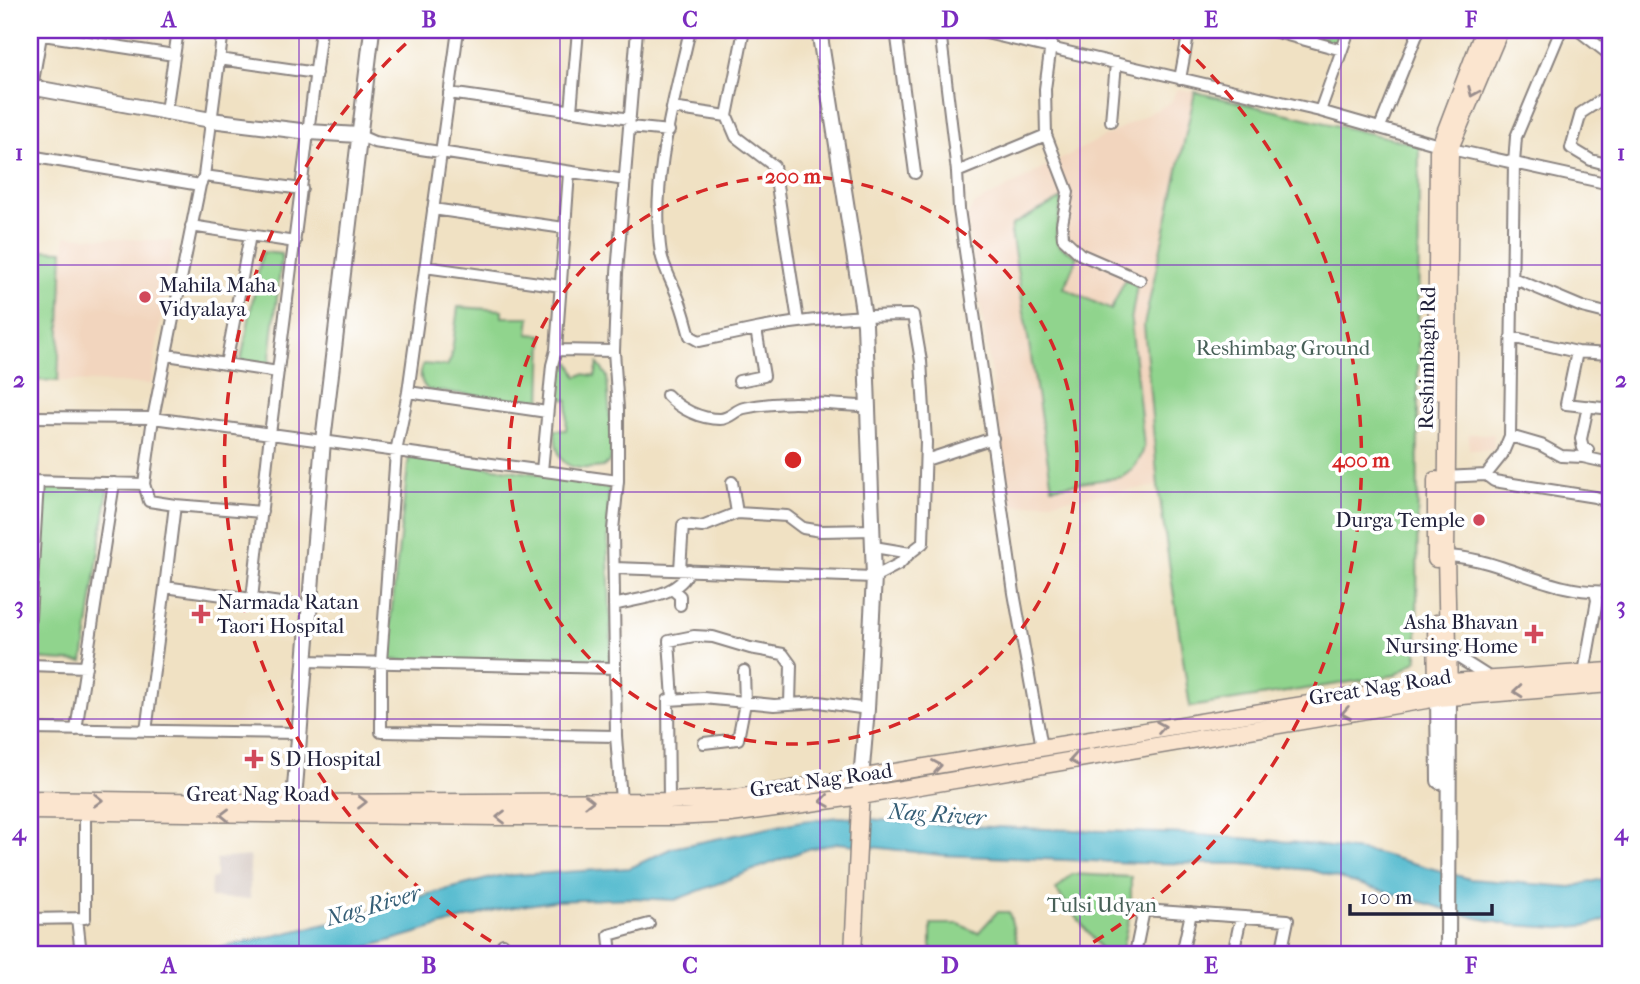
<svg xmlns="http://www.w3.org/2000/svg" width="1640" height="984" font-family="'IM FELL French Canon',serif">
	<rect width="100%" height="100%" fill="#fff"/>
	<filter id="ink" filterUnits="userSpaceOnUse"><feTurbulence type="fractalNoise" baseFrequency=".0143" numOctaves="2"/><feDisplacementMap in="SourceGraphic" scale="14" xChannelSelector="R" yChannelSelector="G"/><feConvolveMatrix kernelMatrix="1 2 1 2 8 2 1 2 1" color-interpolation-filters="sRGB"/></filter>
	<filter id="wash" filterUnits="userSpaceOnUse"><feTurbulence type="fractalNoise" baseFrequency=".00686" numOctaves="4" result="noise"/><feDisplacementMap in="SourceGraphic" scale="28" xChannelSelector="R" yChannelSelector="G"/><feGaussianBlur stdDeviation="1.57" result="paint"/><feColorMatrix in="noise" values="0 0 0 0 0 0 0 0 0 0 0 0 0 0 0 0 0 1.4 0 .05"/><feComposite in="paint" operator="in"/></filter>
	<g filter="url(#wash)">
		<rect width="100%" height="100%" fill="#f0e1c3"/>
		<path fill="#f2d5be" d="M1177 89 1195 92 1144 324 1158 486 1011 507 967 217 973 205 1171 102Z
			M65 236 173 241 151 384 58 381Z
			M1469 434H1494V450H1469Z"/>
		<path fill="#cfc1ba" d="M250 856V899L210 898 211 879 216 877V859Z"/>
		<path fill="#90d48d" stroke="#597b64" stroke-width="2" d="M1289 30H1346L1340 45Z
			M1195 92 1419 145 1417 660 1396 675 1190 707 1158 486 1144 325Z
			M1062 198 1056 236 1059 245 1077 257 1064 288 1111 310 1125 279 1137 285 1131 321 1144 447C1141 460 1134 470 1122 477L1052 487 1011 232 1012 225Z
			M30 250 63 251 58 381 30 380Z
			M262 252 282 254 269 366 241 361Z
			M458 307 502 310V317H530L528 334 543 335 541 403 428 390C420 383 419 373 423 364L447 366 451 359Z
			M570 362 577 377 583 374 595 376 598 364 607 376 612 451 610 461 603 467C567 472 556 465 555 430H566L568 400 554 397 558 363Z
			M409 457 609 483 608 554 612 666 386 660Z
			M42 487 108 488 83 662 33 659Z
			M1072 874 1131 877V909L1121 954 1103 952 1056 890Z
			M997 912H1009L1020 954H931V924H959L978 933Z"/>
		<path fill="#51b9ce" stroke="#3a6e84" stroke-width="2" d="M840 817 965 826 1188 834 1291 842 1376 853 1470 879 1571 887 1610 877V918L1590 925 1560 928 1511 925 1473 917 1311 870 1242 864 1139 863 940 855 839 843 808 849 675 900 631 898 554 901 495 910 344 954H172L195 953 340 921 402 901 499 876 630 868 672 848 802 821Z"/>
	</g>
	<g filter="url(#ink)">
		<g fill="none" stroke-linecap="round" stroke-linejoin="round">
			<defs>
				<path id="minor" d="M458 30 408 392 396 452 381 662V732L616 736
					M690 30C674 101 650 181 661 254 664 268 672 282 677 295 683 308 686 322 690 336L699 341 756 329
					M744 30 727 116 736 137 774 166 798 321
					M896 30 915 173
					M940 30 957 172 1046 135 1045 89 1053 30
					M973 30 1320 111 1460 151 1610 184
					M1269 30 1342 50
					M1578 30 1610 55
					M30 33 174 55
					M219 59 316 73
					M1180 79 1189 30
					M32 87 42 30
					M449 93 630 119
					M1610 94 1581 113 1571 148 1591 160 1610 165
					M672 108 727 116
					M166 111 178 30
					M571 111 578 30
					M1320 111 1349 30
					M1111 121 1116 63
					M630 127 669 131
					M1380 127 1419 30
					M358 135 374 142 625 180
					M1046 135 1068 192 1062 224 1063 238 1080 254 1140 280
					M30 156 200 185
					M957 172 959 209 1014 593 1042 747
					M204 176 302 189
					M433 209 564 228
					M191 226 295 242
					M425 267 561 286
					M1513 278 1582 307 1610 314
					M1511 337 1577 352 1610 354
					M556 350 614 351
					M1577 352 1566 404 1602 408 1610 406
					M167 355 278 372
					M226 364 250 235
					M739 381 764 376 756 329C807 319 860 315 913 315L921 361 926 442 923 543 910 553 874 547
					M408 392 547 412
					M667 395C680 409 700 419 720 419 730 419 735 410 744 408 784 399 828 405 868 406
					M30 417 153 418 618 481
					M1510 436 1541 445 1561 456 1583 457 1610 463
					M1588 458V450L1583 448 1581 439 1588 406
					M926 460 993 438
					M542 471 552 365 556 350 569 173
					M1486 475 1494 481 1595 497 1610 502
					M1443 477 1486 475 1502 455 1510 436 1514 163 1516 137 1561 30
					M30 481 144 484 153 418 200 185 204 176 223 30
					M732 482 737 513
					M144 484 149 501 175 505 165 587
					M175 505 262 512
					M1439 556C1497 554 1549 596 1610 591
					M614 568 874 577 899 564 910 553
					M680 569 683 525 702 527 737 513 787 516 803 528 821 531 874 530
					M673 590 680 596V605
					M252 599 309 607
					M614 605C639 598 679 597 689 570
					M30 619 38 482
					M1448 651 1492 679
					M304 661 615 668
					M30 665 86 667
					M1584 673 1597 600 1595 592
					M673 699 669 641 694 636 713 637 750 648 783 654 791 665 790 704
					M30 729 298 733
					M76 730 114 483
					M146 731 165 587 252 599 270 434 321 30
					M704 743 738 739 745 703 744 671
					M621 800 616 736 613 530 618 481V409L614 351 617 273 637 30
					M669 801 668 700 703 698 774 705 819 702 867 709
					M77 918 81 954
					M30 919 85 918V813
					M503 944 505 954
					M611 954 609 935 649 924
					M1135 954 1144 910 1288 920 1281 954
					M1182 954 1191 913
					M1233 954 1241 917"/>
				<path id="tertiary" d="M819 30 865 324 874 577 867 709 861 779
					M30 87 211 120 309 132 358 135
					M1438 698 1439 781
					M293 812 323 441 372 30
					M1448 954 1449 697"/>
				<path id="secondary" d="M1436 391 1438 151 1484 30
					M1436 480V559
					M1436 623 1437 692
					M1449 692 1446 556 1450 148 1500 30
					M30 799 294 803 669 801 736 798 1437 683 1610 671
					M30 811 497 817H674L731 814 861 796 1438 698 1610 684
					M853 954 861 785"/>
			</defs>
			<use href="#minor" stroke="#89827f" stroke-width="14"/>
			<use href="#tertiary" stroke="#89827f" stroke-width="18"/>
			<use href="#secondary" stroke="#89827f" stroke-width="19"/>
			<use href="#minor" stroke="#fff" stroke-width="10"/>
			<use href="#tertiary" stroke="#fff" stroke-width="14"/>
			<use href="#secondary" stroke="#fbe5cf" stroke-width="16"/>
		</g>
		<defs><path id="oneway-chevron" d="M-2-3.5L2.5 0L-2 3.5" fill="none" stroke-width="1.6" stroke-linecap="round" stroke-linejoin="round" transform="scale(1.75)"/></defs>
		<g stroke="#998d8c">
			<use href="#oneway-chevron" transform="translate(1473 92) rotate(113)"/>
			<use href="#oneway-chevron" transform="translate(1518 691) rotate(175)"/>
			<use href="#oneway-chevron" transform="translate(1346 713) rotate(170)"/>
			<use href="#oneway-chevron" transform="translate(1161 727) rotate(-9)"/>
			<use href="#oneway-chevron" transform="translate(1074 760) rotate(170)"/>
			<use href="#oneway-chevron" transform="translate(937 766) rotate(-10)"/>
			<use href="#oneway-chevron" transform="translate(98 800) rotate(1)"/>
			<use href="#oneway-chevron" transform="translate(589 801)"/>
			<use href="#oneway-chevron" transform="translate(825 801) rotate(172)"/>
			<use href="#oneway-chevron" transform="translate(362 802)"/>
			<use href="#oneway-chevron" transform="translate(225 815) rotate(-179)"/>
			<use href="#oneway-chevron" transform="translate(501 817) rotate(-180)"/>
		</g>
	</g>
	<path fill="none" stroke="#7b2cbf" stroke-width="2" stroke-opacity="0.55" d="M299 30V954M560 30V954M820 30V954M1080 30V954M1341 30V954M30 265H1610M30 492H1610M30 719H1610"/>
	<g fill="none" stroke="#d62828" stroke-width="3.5" stroke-dasharray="12 9">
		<circle cx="793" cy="460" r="284"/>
		<path d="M509 952A568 568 0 0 1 420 31M1166 31A568 568 0 0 1 1077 952"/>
	</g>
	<g fill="#d1495b" stroke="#fff" stroke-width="2.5">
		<circle cx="145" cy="297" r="7"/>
		<circle cx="1479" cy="520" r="7"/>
		<path d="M197.5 603.5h7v7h7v7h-7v7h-7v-7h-7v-7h7z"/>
		<path d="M1530.5 623.5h7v7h7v7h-7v7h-7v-7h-7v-7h7z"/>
		<path d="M250.5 748.5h7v7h7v7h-7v7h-7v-7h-7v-7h7z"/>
	</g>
	<g text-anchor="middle" stroke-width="7" stroke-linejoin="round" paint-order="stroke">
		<g font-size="21" fill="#22223b" stroke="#fff" text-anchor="start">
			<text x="159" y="292">Mahila Maha<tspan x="159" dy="24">Vidyalaya</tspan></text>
			<text x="1465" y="527" text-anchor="end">Durga Temple</text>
			<text x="217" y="609">Narmada Ratan<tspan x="217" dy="24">Taori Hospital</tspan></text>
			<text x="1518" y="629" text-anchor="end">Asha Bhavan<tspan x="1518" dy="24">Nursing Home</tspan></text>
			<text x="270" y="766">S D Hospital</text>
		</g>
		<g font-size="21" fill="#486058" stroke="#fff">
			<text x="1283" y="355">Reshimbag Ground</text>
			<text x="1102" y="912">Tulsi Udyan</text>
		</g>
		<g font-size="21" fill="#22223b" stroke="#fff">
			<text transform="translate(1427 358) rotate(-89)" y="7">Reshimbagh Rd</text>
			<text transform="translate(1380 687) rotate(-9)" y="7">Great Nag Road</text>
			<text transform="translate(821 780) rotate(-8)" y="7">Great Nag Road</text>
			<text x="258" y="801">Great Nag Road</text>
		</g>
		<g font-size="23" font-style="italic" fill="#355e76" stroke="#fff">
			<text transform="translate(937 814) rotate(4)" y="8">Nag River</text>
			<text transform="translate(373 905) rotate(-16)" y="8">Nag River</text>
		</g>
	</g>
	<circle cx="793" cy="460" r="10" fill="#d62828" stroke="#fff" stroke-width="3.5"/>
	<g font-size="21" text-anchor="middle" font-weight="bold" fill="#d62828" stroke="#fff" stroke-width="7" stroke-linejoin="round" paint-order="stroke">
		<text x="793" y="183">200 m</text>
		<text x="1361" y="467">400 m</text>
	</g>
	<rect width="1640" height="984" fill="none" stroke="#fff" stroke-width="77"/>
	<path d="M1350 904v10h142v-10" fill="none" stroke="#22223b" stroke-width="3.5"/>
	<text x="1360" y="904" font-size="21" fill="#22223b" stroke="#ffffff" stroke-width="5" paint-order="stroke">100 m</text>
	<rect x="38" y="38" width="1564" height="908" fill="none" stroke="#7b2cbf" stroke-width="2.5"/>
	<g font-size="23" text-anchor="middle" font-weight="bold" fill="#7b2cbf">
		<text x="169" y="27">A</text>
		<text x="429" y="27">B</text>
		<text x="690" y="27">C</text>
		<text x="950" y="27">D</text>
		<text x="1211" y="27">E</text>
		<text x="1471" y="27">F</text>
		<text x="19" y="160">1</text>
		<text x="1621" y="160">1</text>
		<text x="19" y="387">2</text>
		<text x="1621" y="387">2</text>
		<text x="19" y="613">3</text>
		<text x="1621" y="613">3</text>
		<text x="19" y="840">4</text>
		<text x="1621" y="840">4</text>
		<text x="169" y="973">A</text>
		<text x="429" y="973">B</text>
		<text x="690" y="973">C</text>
		<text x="950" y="973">D</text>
		<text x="1211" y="973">E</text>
		<text x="1471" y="973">F</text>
	</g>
</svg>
